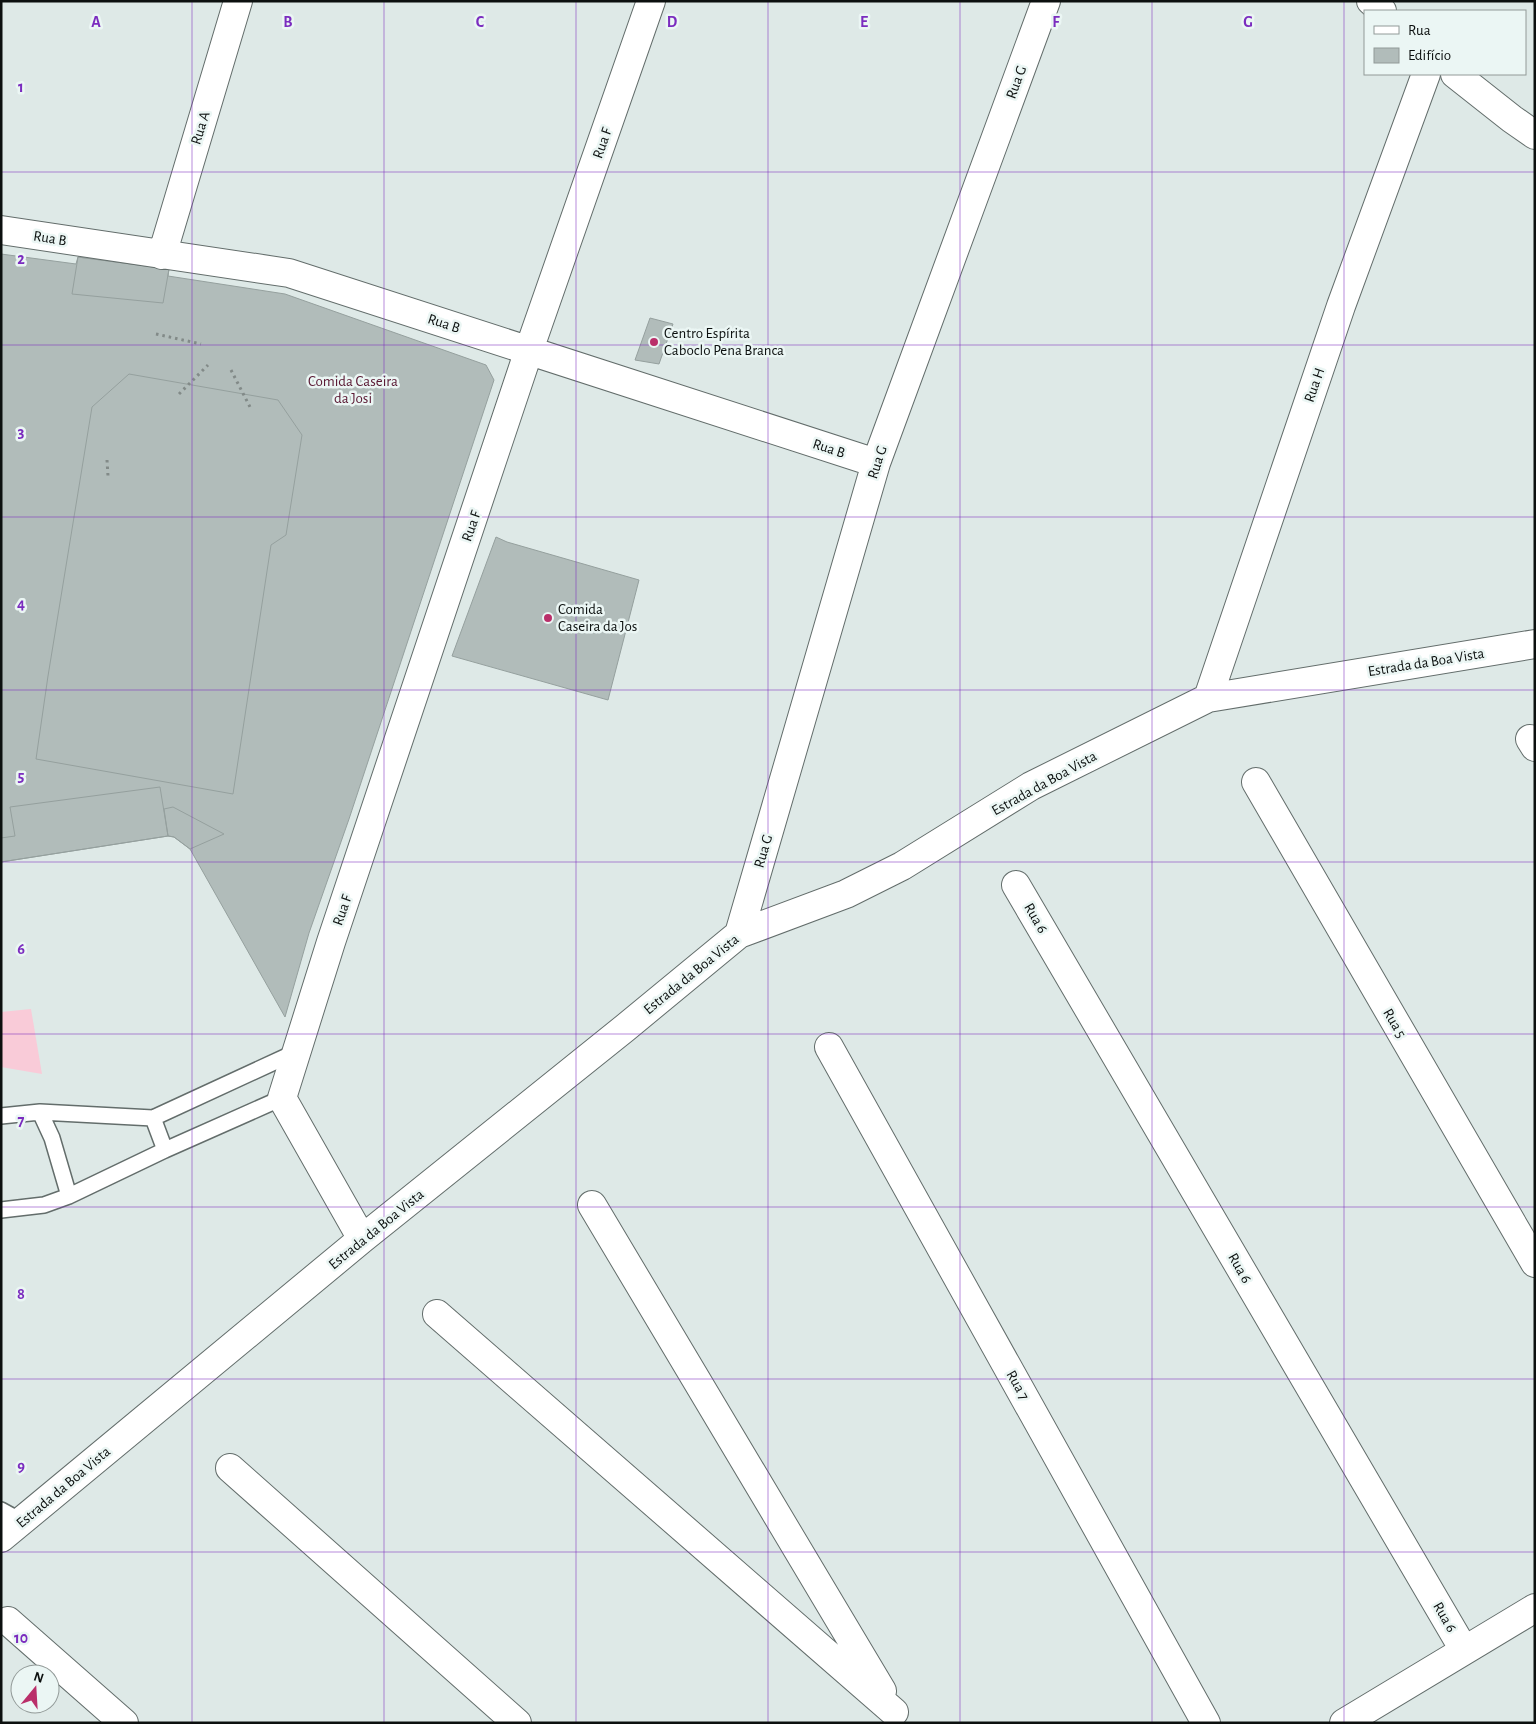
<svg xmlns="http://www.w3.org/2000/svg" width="1536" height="1724" font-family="'Alegreya Sans',sans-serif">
	<rect width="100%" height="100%" fill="#dee9e7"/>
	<path fill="#f9cbd8" d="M31 1009 42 1074 1 1067V1012Z"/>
	<path fill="#b1bcba" stroke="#95a09e" d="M1 254 76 264 78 257 169 269 168 276 285 294 486 365 494 380 349 819 309 933 285 1017 190 849 174 837 168 836 1 862Z
		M78 257 169 269 163 303 72 294Z
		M650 318 673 324 659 364 635 360Z
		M129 374 278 400 302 435 286 535 271 545 233 794 36 759 48 676 92 407Z
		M496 537 507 542 639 580 608 700 452 656Z
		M160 787 168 836 1 862V838L15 836 10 807Z
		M173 807 224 834 190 849 174 837 168 836 164 809Z"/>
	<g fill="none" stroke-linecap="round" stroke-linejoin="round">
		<defs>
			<path id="lane" d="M40 1112 52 1138 69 1196
				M1 1116 40 1112 153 1118 296 1052
				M153 1118 165 1150
				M1 1210 44 1205 69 1196 165 1150 282 1098
				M1 1510 21 1521"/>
			<path id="street" d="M1 230 289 273 876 463
				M162 255 238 1
				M1208 698 1341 306 1426 74
				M1530 739 1535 747
				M1256 782 1535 1263
				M1016 885 1464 1650
				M739 934 876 463 1046 1
				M829 1047 1206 1723
				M592 1205 882 1691
				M362 1239 282 1098 331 942 529 350 651 1
				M437 1314 894 1712
				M230 1468 517 1723
				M1 1538 362 1239 625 1028 739 934 846 894 902 866 1031 786 1208 698 1535 644
				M8 1621 124 1723
				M1344 1723 1535 1608"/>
			<path id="secondary" d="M1371 1 1382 11
				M1455 74 1512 119 1535 135"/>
		</defs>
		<use href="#lane" stroke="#636d6b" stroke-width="18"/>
		<use href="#street" stroke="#636d6b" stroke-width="30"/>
		<use href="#secondary" stroke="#636d6b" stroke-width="30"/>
		<path stroke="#828a88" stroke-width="3" stroke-dasharray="2.5 4" stroke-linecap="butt" d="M156 334 201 344
			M231 370 250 407
			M179 394 208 365
			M107 460 108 476"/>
		<use href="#lane" stroke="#fff" stroke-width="15"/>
		<use href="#street" stroke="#fff" stroke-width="28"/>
		<use href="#secondary" stroke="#fff" stroke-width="28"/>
	</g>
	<path fill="none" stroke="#7b2cbf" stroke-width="1" stroke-opacity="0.55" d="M192 1V1723M384 1V1723M576 1V1723M768 1V1723M960 1V1723M1152 1V1723M1344 1V1723M1 172H1535M1 345H1535M1 517H1535M1 690H1535M1 862H1535M1 1034H1535M1 1207H1535M1 1379H1535M1 1552H1535"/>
	<g fill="#ba2f6a" stroke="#ebf6f4" stroke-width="2">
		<circle cx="654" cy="342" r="5"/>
		<circle cx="548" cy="618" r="5"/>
	</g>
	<g text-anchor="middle" stroke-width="5" stroke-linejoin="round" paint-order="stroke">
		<g font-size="15" fill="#0c100f" stroke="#ebf6f4">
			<text transform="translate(1016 82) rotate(-70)" y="5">Rua G</text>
			<text transform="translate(200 128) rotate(-73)" y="5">Rua A</text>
			<text transform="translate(602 143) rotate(-71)" y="5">Rua F</text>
			<text transform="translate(50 238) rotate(9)" y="5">Rua B</text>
			<text transform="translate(444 323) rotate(18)" y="5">Rua B</text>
			<text transform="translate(1314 385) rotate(-71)" y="5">Rua H</text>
			<text transform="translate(829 448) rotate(18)" y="5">Rua B</text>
			<text transform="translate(877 462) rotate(-72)" y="5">Rua G</text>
			<text transform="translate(471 526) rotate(-71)" y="5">Rua F</text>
			<text transform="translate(1426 662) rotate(-9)" y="5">Estrada da Boa Vista</text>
			<text transform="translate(1044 783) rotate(-29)" y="5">Estrada da Boa Vista</text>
			<text transform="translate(763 851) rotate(-74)" y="5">Rua G</text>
			<text transform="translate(342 910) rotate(-71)" y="5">Rua F</text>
			<text transform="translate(1036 918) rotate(60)" y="5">Rua 6</text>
			<text transform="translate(691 974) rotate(-39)" y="5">Estrada da Boa Vista</text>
			<text transform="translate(1395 1023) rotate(60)" y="5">Rua 5</text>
			<text transform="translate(376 1229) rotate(-39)" y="5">Estrada da Boa Vista</text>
			<text transform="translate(1240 1268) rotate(60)" y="5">Rua 6</text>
			<text transform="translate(1018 1385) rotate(61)" y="5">Rua 7</text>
			<text transform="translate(63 1487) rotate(-40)" y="5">Estrada da Boa Vista</text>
			<text transform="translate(1445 1617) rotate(60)" y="5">Rua 6</text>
		</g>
		<g font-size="15" fill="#0c100f" stroke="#ebf6f4" text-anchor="start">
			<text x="664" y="338">Centro Espírita<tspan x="664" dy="17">Caboclo Pena Branca</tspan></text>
			<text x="558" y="614">Comida<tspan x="558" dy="17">Caseira da Jos</tspan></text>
		</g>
		<g font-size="15" fill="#591732" stroke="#ebf6f4">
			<text x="353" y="386">Comida Caseira<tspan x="353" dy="17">da Josi</tspan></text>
		</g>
	</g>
	<g font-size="16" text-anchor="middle" font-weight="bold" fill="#7b2cbf" stroke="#ebf6f4" stroke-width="5" stroke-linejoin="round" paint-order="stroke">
		<text x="96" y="27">A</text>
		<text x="288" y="27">B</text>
		<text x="480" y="27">C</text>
		<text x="672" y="27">D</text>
		<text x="864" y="27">E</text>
		<text x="1056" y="27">F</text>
		<text x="1248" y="27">G</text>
		<text x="21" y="92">1</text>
		<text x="21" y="264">2</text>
		<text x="21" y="437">3</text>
		<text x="21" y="609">4</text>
		<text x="21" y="781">5</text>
		<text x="21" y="954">6</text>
		<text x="21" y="1126">7</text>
		<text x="21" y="1299">8</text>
		<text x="21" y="1471">9</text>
		<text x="21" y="1643">10</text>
	</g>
	<rect width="1536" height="1724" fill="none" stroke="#0c100f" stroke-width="5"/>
	<rect x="1364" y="10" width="162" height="65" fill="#ebf6f4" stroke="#929a98"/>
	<rect x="1374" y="26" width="25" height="8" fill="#ffffff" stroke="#929a98"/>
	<text x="1408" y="35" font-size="15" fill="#0c100f">Rua</text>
	<rect x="1374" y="48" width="25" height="15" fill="#b1bcba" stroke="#929a98"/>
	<text x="1408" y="60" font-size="15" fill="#0c100f">Edifício</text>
	<g transform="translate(35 1689) rotate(18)"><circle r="24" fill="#ebf6f4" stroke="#929a98"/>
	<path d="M0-4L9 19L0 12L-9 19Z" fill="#ba2f6a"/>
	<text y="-8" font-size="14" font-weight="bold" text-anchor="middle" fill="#0c100f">N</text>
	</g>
</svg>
